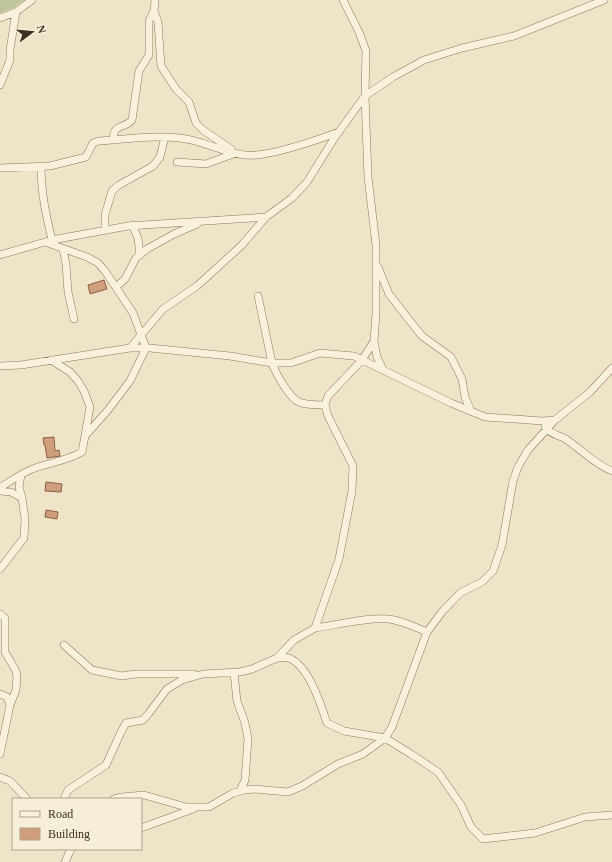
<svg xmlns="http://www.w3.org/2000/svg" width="612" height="862" font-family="Georgia,serif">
	<rect width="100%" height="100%" fill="#f0e4c8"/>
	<path fill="#bfc49a" d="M0 0H24L13 8 0 13Z"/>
	<path fill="#cf9f7d" stroke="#8d5f41" d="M104 280 107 289 90 294 88 285Z
		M54 437 55 451 59 450 60 456 47 458 45 445H44L43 438Z
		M46 482 62 484 61 492 45 491Z
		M46 510 58 512 57 519 45 517Z"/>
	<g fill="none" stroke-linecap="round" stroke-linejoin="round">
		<defs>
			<path id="street" d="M154 11 158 22 161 66 176 89 189 102 196 123 203 130 231 149
				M0 18 16 12
				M0 85 10 60V50L16 12 32 0
				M113 140C114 122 123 130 132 120L139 71 149 55V21L154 11 155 0
				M177 162 206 164 236 153
				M41 166C41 193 46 215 52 240
				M0 168 50 166 86 157 93 143 99 141C126 139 153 135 180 138 202 140 224 153 245 155 267 158 317 140 339 132
				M132 225 138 238 140 255
				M105 230V215L112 191 119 185 153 166 160 157 165 137
				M63 249 66 264 68 292 74 319
				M0 255 52 240 128 226 266 217
				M378 267 389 294 406 316 422 336 451 357 462 379 465 397 471 411
				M116 287 125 279 136 258 147 249 174 234 197 224
				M258 296 272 363C275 372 290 399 299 402 306 405 317 405 325 405
				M374 341 377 357 383 370
				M130 348 163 309 197 286 242 245 266 217 292 198 307 182 335 137 365 96 393 77 424 60 462 48 514 36 604 0
				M51 360 70 372 78 381 84 391 90 407 85 435
				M0 366 21 365 130 348H150L230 356 272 363H291L320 353 354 356 451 403 485 417 542 421 555 420 590 392 612 368
				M545 427C548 433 558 435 564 438 580 448 594 464 612 471
				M21 475 19 487 22 498
				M0 488C12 480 24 471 38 467 53 462 68 460 82 452L85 436 108 410 130 381 146 348 133 313 105 271 98 263 87 257 45 242
				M0 491 11 492 22 498 25 519 24 538 0 569
				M0 614 5 618V652L16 671 17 677 16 690 10 705
				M315 628C337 625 366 617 389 619 403 621 415 627 427 632L392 727 385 738 411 754 438 772 461 805 471 827 483 839 535 833 585 817 612 815
				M427 632 442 612 460 593 482 582 493 571 502 545 513 481 518 467 528 450 555 420
				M64 645 92 670 122 676 135 674H194
				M234 673 237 701 245 723 248 739 245 780 240 791
				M0 694 7 697 10 705 0 754
				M0 777 10 781 27 799
				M64 799 68 790 106 765 121 732 126 723 143 720 149 713 167 689 182 680 203 674 240 672 252 669 277 658 294 640 315 628 339 559 352 491 353 466 328 416 325 405 328 396 362 360 374 341 376 313V245L368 177 365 96 366 51 359 32 343 0
				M114 799 122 797 144 795 186 807H209L233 793 244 790 254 789 288 792 302 786 338 764 363 754 385 738 344 731 327 723C321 705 309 666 289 658 286 657 280 658 277 658
				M141 828 193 809
				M65 862 71 849"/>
		</defs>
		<use href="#street" stroke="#8d765c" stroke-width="8"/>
		<use href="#street" stroke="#faf1dc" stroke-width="7"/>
	</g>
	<rect x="12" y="798" width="130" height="52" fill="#f7eed8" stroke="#ada18e"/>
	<rect x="20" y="811" width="20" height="6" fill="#faf1dc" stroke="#ada18e"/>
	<text x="48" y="818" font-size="12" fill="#3d2e20">Road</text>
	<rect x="20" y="828" width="20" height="12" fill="#cf9f7d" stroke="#ada18e"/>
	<text x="48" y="838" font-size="12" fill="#3d2e20">Building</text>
	<g transform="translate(32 32) rotate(74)" stroke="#f7eed8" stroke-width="3" paint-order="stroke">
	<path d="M0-3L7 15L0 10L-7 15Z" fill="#3d2e20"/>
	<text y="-6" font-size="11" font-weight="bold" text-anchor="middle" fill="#3d2e20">N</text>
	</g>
</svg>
